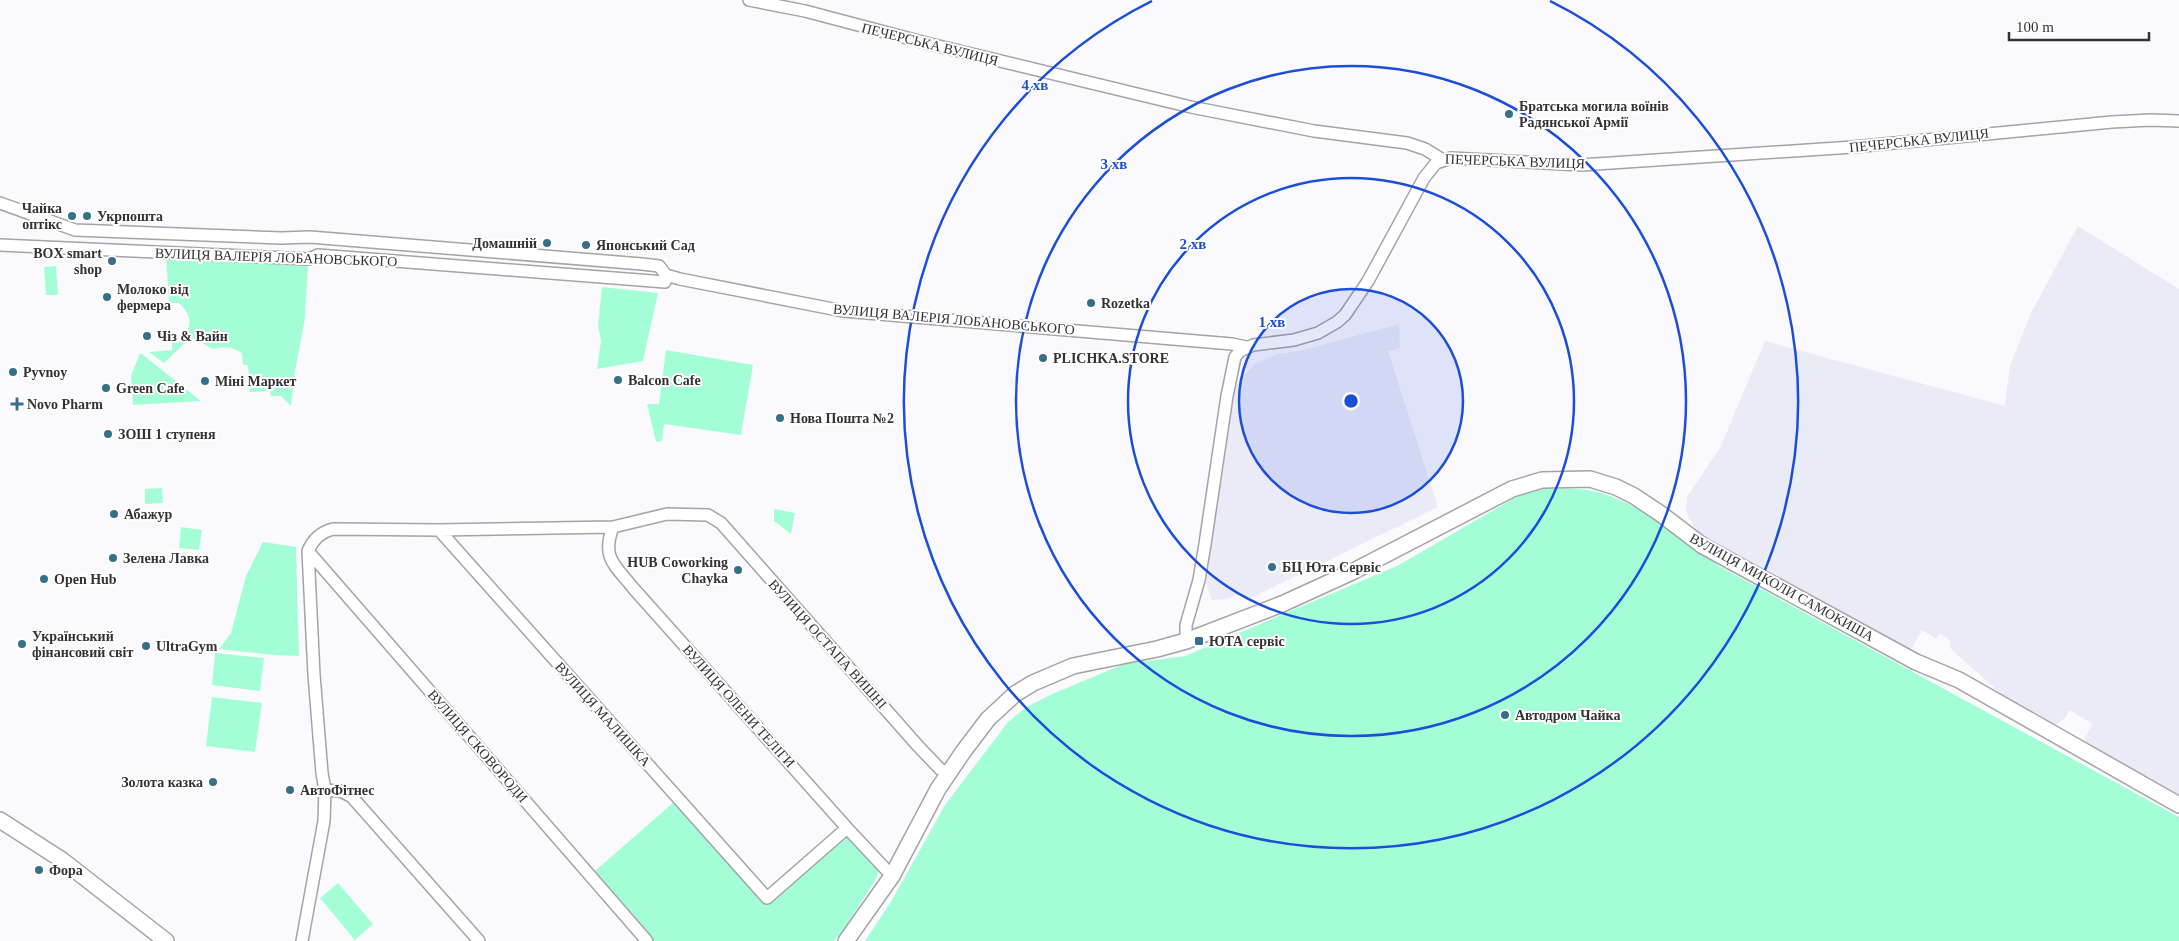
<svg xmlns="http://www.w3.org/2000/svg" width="2179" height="941" font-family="Georgia,serif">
	<rect width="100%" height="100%" fill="#f9f9fe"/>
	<path fill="#ebebf7" d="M2078 226 2179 289V796L2090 747 2084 738 2093 724 2069 710 2066 717 2056 725 2001 694 1949 647 1951 642 1940 633 1936 639 1922 630 1910 652 1706 539 1695 528 1686 512 1687 497 1721 446 1765 341 2005 406 2010 366 2031 313Z
		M1399 324 1400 348 1388 351 1438 507 1249 599 1238 594 1228 599 1212 600 1206 583 1232 390 1255 364 1277 354 1300 351Z"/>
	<path fill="#a4fed5" d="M166 256 308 264 305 318 295 371 291 406 281 396H271L270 391 250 392 248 365H243L242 353C232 347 225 346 213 349L191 337 164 363 149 352 172 350V343L182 342C192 325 193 317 179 303H169Z
		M56 266 58 295H46L44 267Z
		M602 287 658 293 643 361 597 369 601 341 598 326Z
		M666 350 753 365 741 435 664 424 662 441 656 442 647 404H659Z
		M140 353 142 354 201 401 133 405 131 376Z
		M162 488 163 503 145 504V489Z
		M1536 489C1556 489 1578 487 1598 492 1643 505 1681 539 1719 566L2179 817V941H865L892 900 945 805 1008 722 1025 708 1050 695 1124 664 1185 656 1399 565 1516 497Z
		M774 509 795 513 791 534 774 521Z
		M181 527 202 530 199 550 179 548Z
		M263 542 296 547 299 656 274 655 219 649 231 633 246 576Z
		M215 653 264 658 260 691 212 685Z
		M212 697 262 703 255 752 206 746Z
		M674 802 767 903 844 836H851L875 861 879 870 876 879 846 926 834 941H654L595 871Z
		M338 883 373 924 355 940 320 898Z"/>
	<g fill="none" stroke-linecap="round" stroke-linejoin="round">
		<defs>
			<path id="street" d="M749 0 805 11 930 44 1191 107 1314 131 1407 143 1425 149 1443 160
				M0 203 75 230 281 238 310 237 642 264 659 266 666 275 680 279 843 311 1232 344 1246 347
				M0 245 309 259 318 255 665 282 666 275
				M613 527C601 558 615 565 634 589L847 828 892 876
				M439 530 767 898 847 828
				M308 551 647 941
				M1186 641V625L1199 580 1205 544 1227 396 1235 357 1240 351 1253 345 1294 340 1318 333 1337 322 1345 315 1368 281 1424 178 1436 163 1451 158 1581 165 1853 147 2112 122 2150 120 2179 121
				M325 790 341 791 352 797 479 941
				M302 941 324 821 325 790 322 773 314 675 308 551C313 539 321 532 333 529L439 530 613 527 667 514 708 515 721 523 918 746 940 769 949 773"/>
			<path id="secondary" d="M0 820 62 860 166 941
				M846 941 892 876 938 789 963 752 988 719 1015 694 1033 683 1073 666 1157 649 1186 641 1282 604 1352 572 1512 489 1542 480 1590 479 1616 487 1634 496 1661 514 1703 546 1916 662 1959 680 2179 805"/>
		</defs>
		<use href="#street" stroke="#a3a3a8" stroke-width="14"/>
		<use href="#secondary" stroke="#a3a3a8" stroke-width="18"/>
		<use href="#street" stroke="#fff" stroke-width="11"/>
		<use href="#secondary" stroke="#fff" stroke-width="15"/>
	</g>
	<circle cx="1351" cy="401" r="112" fill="#1d4ed8" fill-opacity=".12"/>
	<g fill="none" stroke="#1d4ed8" stroke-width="2.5">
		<circle cx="1351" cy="401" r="112"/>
		<circle cx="1351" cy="401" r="223"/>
		<circle cx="1351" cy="401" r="335"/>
		<path d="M1550 1A447 447 0 1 1 1152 1"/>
	</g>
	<g fill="#367088" stroke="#fff" stroke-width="2">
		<circle cx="1509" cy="114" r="5"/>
		<circle cx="72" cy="216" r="5"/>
		<circle cx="87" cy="216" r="5"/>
		<circle cx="547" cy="243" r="5"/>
		<circle cx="586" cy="245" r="5"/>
		<circle cx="112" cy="261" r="5"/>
		<circle cx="107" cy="297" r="5"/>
		<circle cx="1091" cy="303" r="5"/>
		<circle cx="147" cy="336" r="5"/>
		<circle cx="1043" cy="358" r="5"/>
		<circle cx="13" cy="372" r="5"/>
		<circle cx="618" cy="380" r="5"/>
		<circle cx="205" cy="381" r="5"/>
		<circle cx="106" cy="388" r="5"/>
		<path d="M14.5 396.5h5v5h5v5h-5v5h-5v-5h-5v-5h5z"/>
		<circle cx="780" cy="418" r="5"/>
		<circle cx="108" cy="434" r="5"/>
		<circle cx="114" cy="514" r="5"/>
		<circle cx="113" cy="558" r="5"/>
		<circle cx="1272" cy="567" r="5"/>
		<circle cx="738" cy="570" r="5"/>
		<circle cx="44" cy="579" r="5"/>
		<rect x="1194" y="636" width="10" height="10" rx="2.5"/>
		<circle cx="22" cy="644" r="5"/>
		<circle cx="146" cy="646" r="5"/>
		<circle cx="1505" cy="715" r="5"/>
		<circle cx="213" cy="782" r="5"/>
		<circle cx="290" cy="790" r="5"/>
		<circle cx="39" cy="870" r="5"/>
	</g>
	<g text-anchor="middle" stroke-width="4" stroke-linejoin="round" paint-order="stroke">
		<g font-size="14" fill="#333335" stroke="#fff">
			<text transform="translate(930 44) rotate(14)" y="5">ПЕЧЕРСЬКА ВУЛИЦЯ</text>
			<text transform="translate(1919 140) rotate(-6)" y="5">ПЕЧЕРСЬКА ВУЛИЦЯ</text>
			<text transform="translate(1515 161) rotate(2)" y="5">ПЕЧЕРСЬКА ВУЛИЦЯ</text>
			<text transform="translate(276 257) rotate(2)" y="5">ВУЛИЦЯ ВАЛЕРІЯ ЛОБАНОВСЬКОГО</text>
			<text transform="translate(954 319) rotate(5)" y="5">ВУЛИЦЯ ВАЛЕРІЯ ЛОБАНОВСЬКОГО</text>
			<text transform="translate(1782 587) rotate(29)" y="5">ВУЛИЦЯ МИКОЛИ САМОКИША</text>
			<text transform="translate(828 644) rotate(48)" y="5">ВУЛИЦЯ ОСТАПА ВИШНІ</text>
			<text transform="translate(739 706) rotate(48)" y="5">ВУЛИЦЯ ОЛЕНИ ТЕЛІГИ</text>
			<text transform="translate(603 714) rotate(48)" y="5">ВУЛИЦЯ МАЛИШКА</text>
			<text transform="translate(478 746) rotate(49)" y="5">ВУЛИЦЯ СКОВОРОДИ</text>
		</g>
		<g font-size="14" font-weight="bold" fill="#333335" stroke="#fff" text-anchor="start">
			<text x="1519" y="111">Братська могила воїнів<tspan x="1519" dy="16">Радянської Армії</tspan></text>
			<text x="62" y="213" text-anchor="end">Чайка<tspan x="62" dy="16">оптікс</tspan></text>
			<text x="97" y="221">Укрпошта</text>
			<text x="537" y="248" text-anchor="end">Домашній</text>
			<text x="596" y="250">Японський Сад</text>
			<text x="102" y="258" text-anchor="end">BOX smart<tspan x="102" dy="16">shop</tspan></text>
			<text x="117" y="294">Молоко від<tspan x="117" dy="16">фермера</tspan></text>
			<text x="1101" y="308">Rozetka</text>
			<text x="157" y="341">Чіз &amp; Вайн</text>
			<text x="1053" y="363">PLICHKA.STORE</text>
			<text x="23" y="377">Pyvnoy</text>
			<text x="628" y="385">Balcon Cafe</text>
			<text x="215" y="386">Міні Маркет</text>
			<text x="116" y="393">Green Cafe</text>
			<text x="27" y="409">Novo Pharm</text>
			<text x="790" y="423">Нова Пошта №2</text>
			<text x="118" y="439">ЗОШ 1 ступеня</text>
			<text x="124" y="519">Абажур</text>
			<text x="123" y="563">Зелена Лавка</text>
			<text x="728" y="567" text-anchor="end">HUB Coworking<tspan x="728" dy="16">Chayka</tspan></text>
			<text x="1282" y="572">БЦ Юта Сервіс</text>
			<text x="54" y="584">Open Hub</text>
			<text x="32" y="641">Український<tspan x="32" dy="16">фінансовий світ</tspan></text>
			<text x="1209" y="646">ЮТА сервіс</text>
			<text x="156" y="651">UltraGym</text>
			<text x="1515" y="720">Автодром Чайка</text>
			<text x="203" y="787" text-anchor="end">Золота казка</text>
			<text x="300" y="795">АвтоФітнес</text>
			<text x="49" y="875">Фора</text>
		</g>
	</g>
	<circle cx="1351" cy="401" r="8" fill="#1d4ed8" stroke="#fff" stroke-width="2.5"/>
	<g font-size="15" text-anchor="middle" font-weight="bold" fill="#1d4ed8" stroke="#fff" stroke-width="4" stroke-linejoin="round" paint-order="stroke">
		<text x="1035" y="90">4 хв</text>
		<text x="1114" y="169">3 хв</text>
		<text x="1193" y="249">2 хв</text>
		<text x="1272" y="327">1 хв</text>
	</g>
	<path d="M2009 32v8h140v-8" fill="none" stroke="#333335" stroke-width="2.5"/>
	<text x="2016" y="32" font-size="15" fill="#333335" stroke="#ffffff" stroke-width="4" paint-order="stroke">100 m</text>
</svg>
